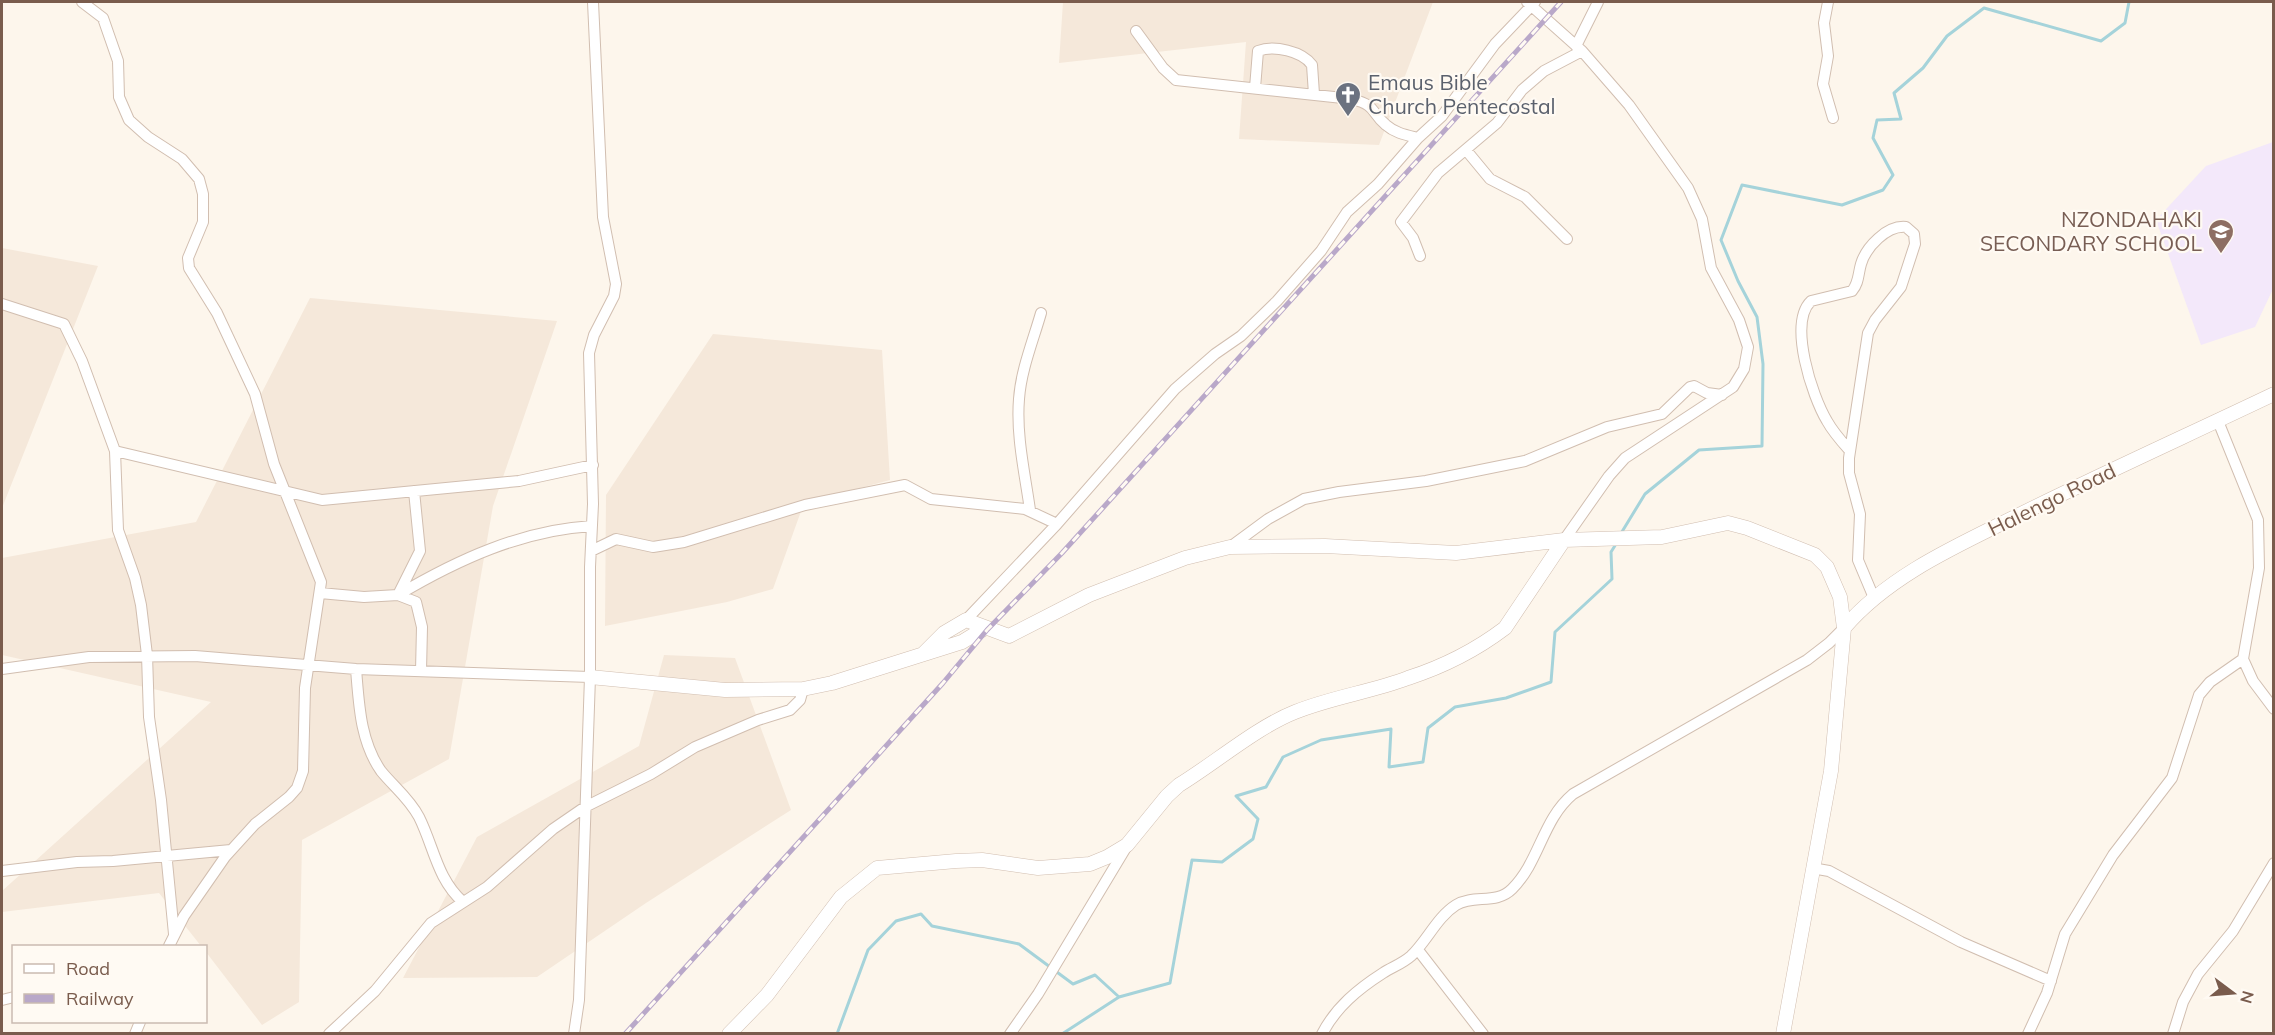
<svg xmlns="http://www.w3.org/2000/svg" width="2275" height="1035" font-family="Mulish,sans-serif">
	<rect width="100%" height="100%" fill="#fdf6ec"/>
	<path fill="#f5e8da" d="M1063 2H1433L1379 145 1239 139 1246 42 1059 63Z
		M2 248 98 266 2 508Z
		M310 298 557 321 493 506 449 759 302 840 299 1002 262 1025 206 952V946H201L159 893 2 912V891L211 702 2 655V558L196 522Z
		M713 334 882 350 890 480 804 503 773 589 727 602 605 626 606 495Z
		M664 655 735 658 791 810 646 903 537 977 403 978 477 837 639 746Z"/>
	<path fill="#f3e8fa" d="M2273 142V289L2255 327 2201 345 2156 220 2206 166Z"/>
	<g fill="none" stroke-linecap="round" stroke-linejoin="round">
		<path stroke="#a5d3da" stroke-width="3" d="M1620 535 1645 494 1699 450 1762 446 1763 364 1757 317 1738 281 1721 240 1742 185 1842 205 1883 190 1893 175 1873 138 1877 120 1901 119 1894 93 1923 68 1947 36 1984 8 2101 41 2125 23 2129 2
			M837 1034 868 950 896 921 921 914 932 926 1019 944 1073 984 1095 975 1119 997
			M1062 1034 1119 997 1170 983 1192 860 1222 862 1253 839 1258 819 1236 796 1266 787 1283 757 1321 740 1391 729 1389 767 1423 762 1428 728 1455 707 1506 698 1551 682 1555 632 1612 579 1611 552 1616 544"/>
		<defs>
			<path id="minor" d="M82 2 103 18 118 61 119 97 129 120 148 137 182 159 199 179 203 194V222L188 258 189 268 217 313 255 394 274 464 321 582 305 688 303 771 297 788 289 797 255 824 225 857 184 916 169 946
				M1527 2 1582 51 1629 105 1688 188 1702 219 1711 268 1739 320 1748 347 1744 369 1733 387 1625 458 1609 476 1564 540
				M1828 2 1824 23 1828 56 1823 84 1833 118
				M1136 31 1163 68 1176 80 1352 99C1378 106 1370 112 1386 125 1395 133 1406 135 1418 138
				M1576 46 1598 2
				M1255 88 1258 51C1274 45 1302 51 1312 65L1314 94
				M1466 150 1490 179 1525 197 1567 239
				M1420 256 1413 238 1401 222 1438 173 1497 123 1522 90 1544 71 1582 51
				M2 304 64 324 82 361 115 451 118 530 135 578 141 605 147 655 149 717 161 800 174 934
				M2218 421 2258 520 2259 568 2243 659 2253 681 2274 709
				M115 451 322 500 519 481 593 465
				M1850 451C1842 442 1833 432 1827 421 1812 396 1788 323 1811 301L1852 291C1859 283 1858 274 1861 264 1866 247 1887 225 1906 227L1914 234 1915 244 1901 287 1875 320 1868 333 1849 458V473L1860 514 1858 560 1874 598
				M1030 510C1025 474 1016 436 1019 399 1021 370 1033 341 1041 313
				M1230 547 1268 519 1304 499 1339 492 1426 481 1525 461 1607 427 1662 414 1690 387 1694 386 1707 393 1722 395
				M591 551 616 539 653 547 684 542 805 505 905 485 931 499 1025 509 1057 524
				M320 593 364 597 398 595 416 602 422 627 421 671
				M398 595C457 560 522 530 592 526
				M398 595 420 551 414 491
				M966 620 1057 524 1175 389 1215 354 1241 336 1277 301 1321 251 1347 212 1378 184 1418 138 1442 116 1495 44 1535 2
				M2 669 89 657 195 656 356 669 590 677
				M356 669C359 704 360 741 381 771 394 787 409 798 419 817 434 847 437 879 463 902
				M1812 868 1829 871 1961 942 2051 981
				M2 871 77 862 113 861 231 850
				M1418 950 1483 1034
				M2 1000 14 997
				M135 1034 140 1022
				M329 1034 375 991 431 923 487 887 553 829 585 807 651 774 695 747 758 720 790 710 800 700 803 689
				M574 1034 579 1000 590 677V567L593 504 589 353 594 335 614 296 616 284 603 217 593 2
				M1010 1034 1038 994 1127 846
				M1322 1034C1336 1007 1358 989 1383 973 1392 967 1402 964 1411 956 1427 941 1437 917 1456 905 1474 894 1496 905 1512 889 1540 861 1542 820 1573 794L1807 660 1829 643 1844 628
				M2028 1034 2047 993 2065 934 2113 855 2172 778 2199 695 2210 682 2243 659
				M2173 1034 2183 1002 2198 974 2233 931 2274 863"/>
			<path id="tertiary" d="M1844 628C1890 574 1961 544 2023 513 2106 472 2190 434 2274 394
				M924 653 944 633 966 620 1009 636 1089 595 1185 558 1230 547 1325 546 1456 553 1564 540 1662 537 1728 523 1747 528 1815 555 1827 567 1840 597 1844 628 1831 771 1783 1034
				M590 677 725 690 803 689 832 683 962 642 985 628
				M729 1034 767 995 841 897 877 868 956 861 982 860 1038 868 1090 864 1107 857 1127 845 1167 796 1179 785C1215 763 1257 727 1295 712 1332 697 1371 692 1408 678 1442 667 1476 650 1505 628L1564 540"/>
		</defs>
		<use href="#minor" stroke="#d1beb0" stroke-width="12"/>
		<use href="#tertiary" stroke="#d1beb0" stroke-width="15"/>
		<use href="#minor" stroke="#fff" stroke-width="10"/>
		<use href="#tertiary" stroke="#fff" stroke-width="14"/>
		<defs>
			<path id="rail" d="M625 1034 943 683 987 630 1062 553 1561 2"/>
		</defs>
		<use href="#rail" stroke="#b9a8c9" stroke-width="5"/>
		<use href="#rail" stroke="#fffaf3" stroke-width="3" stroke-dasharray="9" stroke-linecap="butt"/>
	</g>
	<defs>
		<symbol id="church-pin" viewBox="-11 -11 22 30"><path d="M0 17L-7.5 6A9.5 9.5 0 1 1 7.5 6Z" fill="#6b7280" stroke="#fffaf3"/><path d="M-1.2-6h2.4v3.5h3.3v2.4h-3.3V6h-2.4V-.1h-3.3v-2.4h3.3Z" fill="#fff"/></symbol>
		<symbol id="school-pin" viewBox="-11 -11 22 30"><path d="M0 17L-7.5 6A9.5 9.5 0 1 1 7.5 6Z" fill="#8d6e63" stroke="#fffaf3"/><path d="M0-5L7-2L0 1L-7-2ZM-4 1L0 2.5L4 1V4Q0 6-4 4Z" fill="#fff"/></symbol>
	</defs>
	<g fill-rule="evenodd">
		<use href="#church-pin" x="1333" y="80" width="30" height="40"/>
		<use href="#school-pin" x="2206" y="217" width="30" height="40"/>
	</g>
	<g text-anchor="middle" stroke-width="4.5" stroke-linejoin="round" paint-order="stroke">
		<g font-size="21" fill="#5b616d" stroke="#fffaf3" text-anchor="start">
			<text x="1368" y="90">Emaus Bible<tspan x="1368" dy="24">Church Pentecostal</tspan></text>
		</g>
		<g font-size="21" fill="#785e54" stroke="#fffaf3" text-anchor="end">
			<text x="2202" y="227">NZONDAHAKI<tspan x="2202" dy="24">SECONDARY SCHOOL</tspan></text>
		</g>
		<g font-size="21" fill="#7a5c4d" stroke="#fffaf3">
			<text transform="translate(2052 500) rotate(-26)" y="7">Halengo Road</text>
		</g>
	</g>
	<rect width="2275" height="1035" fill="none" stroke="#7a5c4d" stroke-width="6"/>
	<rect x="12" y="945" width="195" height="78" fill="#fffaf3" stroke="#cabbb1" stroke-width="1.5"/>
	<rect x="24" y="964" width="30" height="9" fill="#ffffff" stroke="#cabbb1" stroke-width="1.5"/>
	<text x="66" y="975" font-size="18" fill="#7a5c4d">Road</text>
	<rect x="24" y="994" width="30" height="9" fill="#b9a8c9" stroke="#cabbb1" stroke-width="1.5"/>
	<text x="66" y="1005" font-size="18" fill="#7a5c4d">Railway</text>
	<g transform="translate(2233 993) rotate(106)" stroke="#fffaf3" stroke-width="4.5" paint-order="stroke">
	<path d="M0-4.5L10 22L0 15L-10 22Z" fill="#7a5c4d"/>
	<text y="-9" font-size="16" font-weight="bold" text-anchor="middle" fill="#7a5c4d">N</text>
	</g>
</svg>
